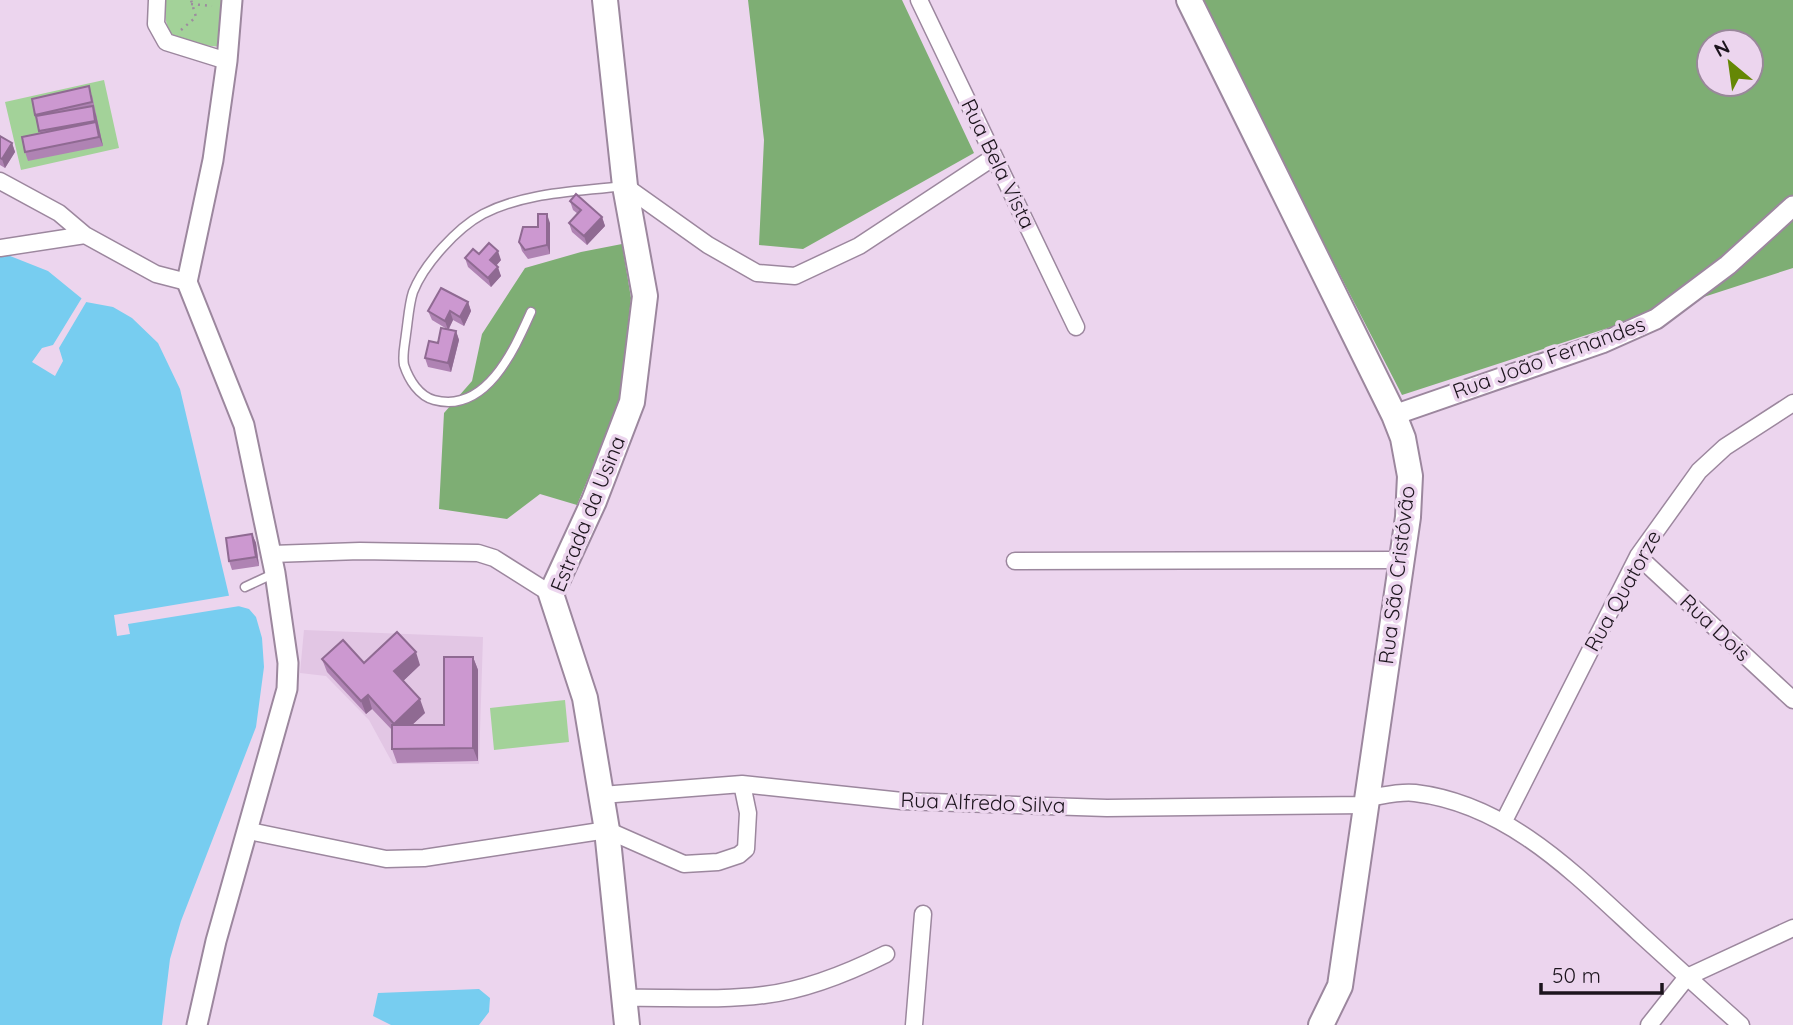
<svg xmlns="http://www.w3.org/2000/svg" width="1793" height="1025" font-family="Quicksand,sans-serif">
	<rect width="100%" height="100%" fill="#ecd5ee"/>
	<path fill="#e2c6e4" d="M304 630 483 637 479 764H393L369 720 326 676 300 673Z"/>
	<path fill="#a3d299" d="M166 0H229L223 47C188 43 160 46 166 0Z
		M104 80 119 148 21 170 5 102Z
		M565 700 569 742 494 750 490 708Z"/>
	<path fill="#7eae74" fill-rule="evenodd" d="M748 0H902L974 153 803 249 759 245 764 140Z
		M1198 0H1793V268L1402 395ZM1709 42H1751V84H1709Z
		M622 244 631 298 619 404 577 505 540 494 507 519 439 509 444 413 472 381 482 334 525 268 581 252Z"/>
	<path fill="#77cdf0" d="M0 252 48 271 86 302 113 307 132 318 158 343 180 389 231 604 249 609 256 617 262 638 264 667 256 727 181 921 170 959 162 1025H0Z
		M479 989 490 998 489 1012 479 1025H391L373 1016 378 993Z"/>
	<path fill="#ecd5ee" d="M83 296 88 299 59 348 63 361 55 376 32 362 42 348 53 345Z
		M233 595 234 601 246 605 128 624 130 634 117 636 114 615Z"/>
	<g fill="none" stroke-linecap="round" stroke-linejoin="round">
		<defs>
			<path id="service" d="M531 312C514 350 486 414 434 400 419 396 409 380 404 365 402 355 405 344 406 334 408 321 409 304 413 292 424 264 457 228 483 214 526 192 576 192 623 186
				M245 587 275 573"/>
			<path id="minor" d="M157 0 156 24 166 42 227 61
				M919 0 1076 327
				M0 181 59 213 85 235 156 274 187 282
				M625 186 708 245 757 273 795 276 859 246 994 157
				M0 248 85 235
				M272 554 360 551 478 553 494 558 551 594
				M1638 556 1793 700
				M1015 561 1403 560
				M602 795 742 784 902 801 1107 808 1366 805
				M1367 798C1382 796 1400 791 1415 793 1507 804 1573 872 1638 932 1672 963 1706 994 1741 1025
				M1504 821 1638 556 1699 471 1725 447 1793 403
				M249 831 386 859 424 858 607 830 684 864 718 862 739 855 746 849 748 813 742 784
				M624 998C670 997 719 1001 764 995 807 990 848 973 886 954
				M914 1025 923 914
				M1649 1025 1687 977 1793 928"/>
			<path id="tertiary" d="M1394 415 1602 343 1656 319 1728 265 1793 206
				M197 1025 216 941 287 689 288 663 275 573 244 425 187 282 213 160 227 61 232 0"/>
			<path id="primary" d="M605 0 625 186 645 296 632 402 594 501 551 594 585 698 607 830 627 1025
				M1189 0 1394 415 1403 438 1410 476 1408 517 1340 986 1321 1025"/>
		</defs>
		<use href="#service" stroke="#9c879e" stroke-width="11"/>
		<use href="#minor" stroke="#9c879e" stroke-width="19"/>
		<use href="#tertiary" stroke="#9c879e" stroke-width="23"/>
		<use href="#primary" stroke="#9c879e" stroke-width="28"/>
		<path stroke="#9d8c9f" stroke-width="2.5" stroke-dasharray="2 5" stroke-linecap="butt" d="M191 4 212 6
			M181 30 196 17 191 0"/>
		<use href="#service" stroke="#fff" stroke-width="8"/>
		<use href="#minor" stroke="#fff" stroke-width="16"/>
		<use href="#tertiary" stroke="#fff" stroke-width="19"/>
		<use href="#primary" stroke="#fff" stroke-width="24"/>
	</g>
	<path fill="#af83b3" d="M92 95 103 146 28 161 25 152 40 134 35 115Z
		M0 136 12 143 15 152 5 168 0 165Z
		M570 201 602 217 605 226 587 245 572 232 569 223 578 214 573 210Z
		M550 223V254L528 259 522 251 519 242Z
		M479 254 501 260 496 266 501 276 491 287 468 267 465 258Z
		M468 302 471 311 464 326 453 320 449 329 456 331 459 340 451 372 428 367 425 358 438 343 447 329 432 320 428 311Z
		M252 534 256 543 259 566 232 570 229 561Z
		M473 657 478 670V761L397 763 392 749V730L372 709 366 714 327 672 322 659 364 663 420 665 403 681 425 713 412 725H444Z"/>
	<path fill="#8f6a92" d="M93 106 96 115 103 146 99 137Z
		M12 143 15 152 5 168 2 159Z
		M547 214 550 223V254L547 245Z
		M602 217 605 226 587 245 584 236Z
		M498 251 501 260 493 269 490 260Z
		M498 267 501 276 491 287 488 278Z
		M468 302 471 311 464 326 460 317Z
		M450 311 453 320 448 330 445 321Z
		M456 331 459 340 451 372 448 363Z
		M252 534 256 543 259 566 256 557Z
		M416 652 420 665 399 685 394 671Z
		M473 657 478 670V761L473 748Z
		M368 695 372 709 366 714 361 701Z
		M420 699 425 713 399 737 394 724Z"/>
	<path fill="#cc98d0" stroke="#8f6a92" stroke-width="2" d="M89 86 92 102 35 115 32 99Z
		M93 106 95 121 39 131 36 116Z
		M96 122 99 137 25 152 22 137Z
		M0 136 12 143 2 159 0 158Z
		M576 194 602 217 584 236 569 223 581 210 570 201Z
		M538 214H547V245L525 250 519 242 523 227H538Z
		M489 243 498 251 490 260 498 267 488 278 465 258 473 249 479 254Z
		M441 288 468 302 460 317 450 311 445 321 428 311Z
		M441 328 456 331 448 363 425 358 429 341 438 343Z
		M252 534 256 557 229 561 226 538Z
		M397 632 416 652 394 671 420 699 394 724 368 695 361 701 322 659 343 640 364 663Z
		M444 657H473V748L392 749V725H444Z"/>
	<g text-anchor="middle" stroke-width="7" stroke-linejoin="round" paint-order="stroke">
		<g font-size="21" fill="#1c141d" stroke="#ecd5ee">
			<text transform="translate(998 164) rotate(64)" y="7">Rua Bela Vista</text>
			<text transform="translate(1549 358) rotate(-20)" y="7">Rua João Fernandes</text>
			<text transform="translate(588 514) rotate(-68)" y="7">Estrada da Usina</text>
			<text transform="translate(1397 575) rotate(-83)" y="7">Rua São Cristóvão</text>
			<text transform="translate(1623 591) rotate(-61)" y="7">Rua Quatorze</text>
			<text transform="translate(1715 628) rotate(43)" y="7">Rua Dois</text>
			<text transform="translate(983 803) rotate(2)" y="7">Rua Alfredo Silva</text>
		</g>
	</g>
	<g transform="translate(1730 63) rotate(331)"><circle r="33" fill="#ecd5ee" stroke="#99889a" stroke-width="2"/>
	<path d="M0-5L12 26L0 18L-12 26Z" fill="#658705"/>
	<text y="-10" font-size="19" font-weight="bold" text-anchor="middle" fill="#1c141d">N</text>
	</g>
	<path d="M1541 983v10h121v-10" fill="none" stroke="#1c141d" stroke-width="3.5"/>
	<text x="1552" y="983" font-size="21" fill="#1c141d" stroke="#ecd5ee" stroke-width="5" paint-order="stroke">50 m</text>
</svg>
